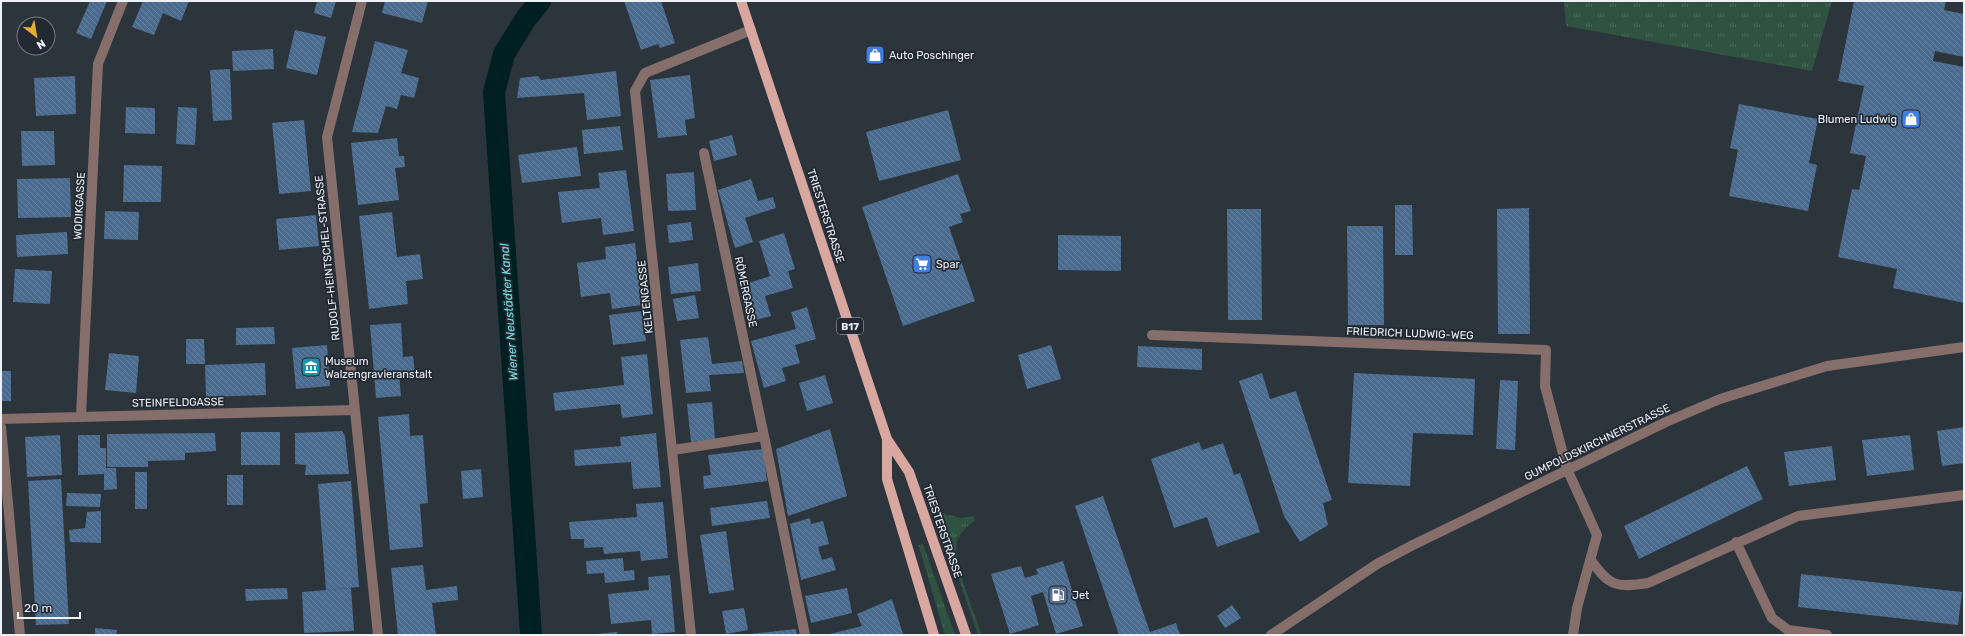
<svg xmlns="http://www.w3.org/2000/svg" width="1965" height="636" font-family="Rubik,sans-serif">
	<defs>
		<pattern id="grass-tufts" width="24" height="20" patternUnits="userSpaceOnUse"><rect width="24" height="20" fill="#2f5241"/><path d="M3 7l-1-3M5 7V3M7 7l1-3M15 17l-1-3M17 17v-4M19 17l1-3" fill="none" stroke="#4d6b5d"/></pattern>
		<pattern id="building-back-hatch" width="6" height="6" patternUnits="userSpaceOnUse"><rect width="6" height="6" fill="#4a6b8e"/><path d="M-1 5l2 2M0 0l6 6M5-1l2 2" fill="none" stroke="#64819f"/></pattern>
	</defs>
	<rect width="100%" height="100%" fill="#2c343c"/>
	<path fill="url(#grass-tufts)" d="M1564 1H1832L1812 71 1566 26Z
		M942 513 960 518 974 516 975 521C968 525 959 533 957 542 952 560 975 615 982 635H978L939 520Z
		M923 544 955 635H945L919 547V545Z"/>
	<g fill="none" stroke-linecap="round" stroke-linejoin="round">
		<path stroke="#001f20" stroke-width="22" d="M531 635 494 92 504 54 525 20 540 1"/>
	</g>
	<path fill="url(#building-back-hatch)" d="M90 1H107L91 39 76 33Z
		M143 1H189L181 21 163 13 154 35 132 27Z
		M317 1H336L331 18 314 13Z
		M385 1H428L422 23 382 13Z
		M624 1H661L675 43 660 48 658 44 641 50Z
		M1854 1H1946L1944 10 1964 14V57L1935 51 1933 61 1964 67V303L1893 288 1897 269 1838 257 1852 189 1859 190 1866 156 1850 153 1864 86 1838 81Z
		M295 30 326 37 317 75 286 68Z
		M375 41 408 50 401 73 419 78 414 98 401 95 397 109 386 106 378 133 352 132Z
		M273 49 274 69 233 71 232 51Z
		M230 69 232 120 213 121 210 70Z
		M616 71 621 116 587 120 584 93 517 98 520 78 538 76 541 80Z
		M690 75 695 118 685 120 687 135 658 138 650 80Z
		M75 76 76 114 36 116 34 78Z
		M1739 104 1818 119 1809 163 1817 165 1808 211 1729 196 1738 150 1730 148Z
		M126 107 155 108V134L125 133Z
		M178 107 197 108 195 145 176 144Z
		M948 110 961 160 879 181 866 132Z
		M304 120 311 191 279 194 272 123Z
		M620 126 623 150 584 154 582 130Z
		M21 131H54L55 165 22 166Z
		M732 135 737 155 714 161 709 141Z
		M397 138 399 156H404L405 167 395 168 399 200 358 205 351 143Z
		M577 147 581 176 522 183 518 155Z
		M124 165 162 166 161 202H123Z
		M626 170 634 231 603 235 601 218 562 223 558 192 600 188 598 173Z
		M694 172 696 210 668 211 666 174Z
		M958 174 971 211 960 214 963 222 949 227 975 301 903 326 862 207Z
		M70 178 71 217 18 218 17 179Z
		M751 179 758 201 773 197 776 208 745 218 753 242 735 248 718 190Z
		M1395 205H1412L1413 255H1395Z
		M1529 208 1530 334H1498L1497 209Z
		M1227 209H1261L1262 320H1228Z
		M105 211 139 212 138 240 104 239Z
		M392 212 397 257 420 254 423 279 406 281 408 304 369 309 359 216Z
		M316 215 319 246 279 250 276 219Z
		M691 222 693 240 669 243 667 225Z
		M1347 226H1383L1384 325H1348Z
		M67 232 68 254 17 257 16 235Z
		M784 233 795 269 788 271 793 288 765 296 771 316 748 322 740 286 770 276 759 241Z
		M1058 235 1121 236V271L1058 270Z
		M635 243 642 305 612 309 610 293 581 297 577 263 606 259 605 247Z
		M698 263 701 291 671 294 668 267Z
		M15 269 52 271 50 304 13 302Z
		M695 295 699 318 677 321 673 299Z
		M807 307 816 339 795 345 800 363 782 368 786 381 764 388 751 341 796 329 791 312Z
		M642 311 646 341 613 345 609 315Z
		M401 323 403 357 413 356 415 373 399 375 401 396 376 398 370 325Z
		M274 327 275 344 236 345V328Z
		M708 337 712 364 742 361 744 373 709 375 711 391 686 393 680 340Z
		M186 339H204L205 364H186Z
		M327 345 330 386 296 389 292 348Z
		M1051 345 1061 379 1027 389 1018 355Z
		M1138 346 1202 349V370L1137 367Z
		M109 353 139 356 136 393 105 390Z
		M647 354 653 414 622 418 620 404 555 411 553 393 624 385 621 357Z
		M265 363 266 395 206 397 205 365Z
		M1 371H11V401H1Z
		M1262 373 1270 399 1296 391 1332 500 1323 503 1328 525 1300 542 1284 516 1239 381Z
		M1354 373 1475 379 1473 435 1413 433 1410 486 1348 483Z
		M825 375 833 403 807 411 799 383Z
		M1500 380 1518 381 1515 450 1496 449Z
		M712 402 715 439 691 442 687 404Z
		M409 414 410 436 423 435 428 503 420 504 423 547 390 550 378 417Z
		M1964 427V463L1942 466 1937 431Z
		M830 429 847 496 788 516 776 449Z
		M342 431 345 436 349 474 305 475 306 465 295 464V433Z
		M241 432H280V465H241Z
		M215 433 216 451 185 453V460L148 461V467H107V434Z
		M656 433 661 487 633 489 631 462 575 466 574 450 621 446 620 437Z
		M60 435 62 475 27 477 25 437Z
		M78 435H100V448H106V468H116L117 489 104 490V474L78 475Z
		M1910 435 1914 470 1867 476 1862 440Z
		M1199 442 1202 450 1223 443 1234 475 1240 473 1260 532 1217 547 1207 517 1174 528 1151 459Z
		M1832 446 1836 480 1789 486 1784 452Z
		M763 449 767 481 704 489 703 476 711 475 708 455Z
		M1747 466 1763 499 1639 559 1624 526Z
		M481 469 483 497 463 499 461 471Z
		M135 472H147V509H135Z
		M227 475H243V505H227Z
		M61 479 69 624 36 625 28 481Z
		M351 481 359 587 326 590 318 484Z
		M67 493 101 494 100 507 66 506Z
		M1103 496 1150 632 1176 623 1180 635H1119L1075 506Z
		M767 501 770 518 712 526 710 508Z
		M663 502 668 558 641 561 640 551 604 554 603 547 584 548V539H571L569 522 637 517 636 504Z
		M101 511V543L70 542 69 530 85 528 87 512Z
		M810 518 811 524 823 521 829 544 818 547 822 560 832 557 836 570 801 580 790 524Z
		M726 531 734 590 709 594 700 535Z
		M623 558 624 571 634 570 635 580 605 583 604 573 587 574 586 561Z
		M1063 561 1083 626 1056 634 1043 592 1031 596 1039 625 1010 634 991 574 1021 566 1025 578 1038 574 1036 569Z
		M423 565 426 590 457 586 458 600 432 603 436 635H398L391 568Z
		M1801 574 1962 592 1958 625 1798 607Z
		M670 575 675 632 652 634 651 620 611 624 608 594 649 590 648 577Z
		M287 588 288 599 246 601 245 589Z
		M351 588 354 631 304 633 302 592Z
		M847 588 852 613 811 623 805 596Z
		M892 599 903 634 826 635 862 626 857 614Z
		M1232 605 1241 618 1225 628 1217 616Z
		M744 608 748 630 726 634 722 611Z
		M95 628 117 630 116 635H95Z
		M796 629 797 635H750V634Z
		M617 632 618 635H596V634Z"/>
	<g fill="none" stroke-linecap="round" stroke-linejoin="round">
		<path stroke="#866e6a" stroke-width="10" d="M362 1 327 137 378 635
			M704 153 764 436
			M1152 335 1546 350 1545 386 1567 469 1597 535 1577 608 1573 635
			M81 416 98 64 123 1
			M1 419 355 410
			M1 427 20 635
			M673 450 764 436 805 635
			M1736 542 1772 618 1788 630 1827 635
			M1591 560C1609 586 1616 588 1648 583L1798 516 1964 495
			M691 635 635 91 645 73 751 30
			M1271 635 1377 564 1413 545 1666 422 1720 399 1827 366 1964 347"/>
		<path stroke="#d8a8a0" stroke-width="10" d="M741 1 887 439 909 472 966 635
			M887 439V479L934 635"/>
	</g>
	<defs>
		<symbol id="shop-square" viewBox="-11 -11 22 22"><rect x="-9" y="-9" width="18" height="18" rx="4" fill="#3f7fe0" stroke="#222932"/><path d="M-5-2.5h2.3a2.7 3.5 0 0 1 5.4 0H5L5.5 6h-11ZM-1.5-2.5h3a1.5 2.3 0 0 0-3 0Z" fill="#fff"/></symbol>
		<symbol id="supermarket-square" viewBox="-11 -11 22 22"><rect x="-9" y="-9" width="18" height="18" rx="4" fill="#3f7fe0" stroke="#222932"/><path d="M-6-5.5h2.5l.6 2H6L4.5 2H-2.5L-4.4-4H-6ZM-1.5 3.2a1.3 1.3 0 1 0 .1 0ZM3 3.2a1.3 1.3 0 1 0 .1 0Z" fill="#fff"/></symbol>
		<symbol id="museum-square" viewBox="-11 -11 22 22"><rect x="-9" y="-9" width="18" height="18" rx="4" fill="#0f9aa8" stroke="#222932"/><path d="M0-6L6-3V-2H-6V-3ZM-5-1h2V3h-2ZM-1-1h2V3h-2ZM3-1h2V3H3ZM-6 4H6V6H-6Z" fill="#fff"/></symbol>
		<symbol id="fuel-square" viewBox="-11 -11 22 22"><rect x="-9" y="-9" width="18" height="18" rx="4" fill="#5c6f8a" stroke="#222932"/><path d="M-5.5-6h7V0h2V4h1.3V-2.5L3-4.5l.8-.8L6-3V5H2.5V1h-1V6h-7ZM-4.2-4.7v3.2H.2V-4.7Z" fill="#fff"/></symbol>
	</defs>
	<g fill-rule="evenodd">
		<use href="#shop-square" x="864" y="44" width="22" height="22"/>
		<use href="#shop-square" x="1900" y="108" width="22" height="22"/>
		<use href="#supermarket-square" x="911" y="253" width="22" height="22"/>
		<use href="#museum-square" x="300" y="356" width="22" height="22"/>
		<use href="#fuel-square" x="1047" y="584" width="22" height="22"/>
	</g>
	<g text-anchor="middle" stroke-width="3.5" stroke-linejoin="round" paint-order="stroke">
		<rect fill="#222932" stroke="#afb5bc" stroke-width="1" x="837" y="318" width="26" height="16" rx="3"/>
		<g font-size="10" font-weight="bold" fill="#ecf1f7">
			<text x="850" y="330">B17</text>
		</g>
		<g font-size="11" fill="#ecf1f7" stroke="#222932" text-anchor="start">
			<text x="889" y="59">Auto Poschinger</text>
			<text x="1897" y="123" text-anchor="end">Blumen Ludwig</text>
			<text x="936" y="268">Spar</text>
			<text x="325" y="365">Museum<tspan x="325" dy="13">Walzengravieranstalt</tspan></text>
			<text x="1072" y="599">Jet</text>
		</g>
		<g font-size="11" fill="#ecf1f7" stroke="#222932">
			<text transform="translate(79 206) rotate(-87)" y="4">WODIKGASSE</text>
			<text transform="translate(826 216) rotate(72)" y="4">TRIESTERSTRASSE</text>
			<text transform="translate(327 258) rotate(-96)" y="4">RUDOLF-HEINTSCHEL-STRASSE</text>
			<text transform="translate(746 292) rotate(78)" y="4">RÖMERGASSE</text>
			<text transform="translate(645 297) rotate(-96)" y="4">KELTENGASSE</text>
			<text transform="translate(1410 333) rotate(2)" y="4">FRIEDRICH LUDWIG-WEG</text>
			<text transform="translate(178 402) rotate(-1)" y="4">STEINFELDGASSE</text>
			<text transform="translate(1597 442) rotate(-26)" y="4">GUMPOLDSKIRCHNERSTRASSE</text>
			<text transform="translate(943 531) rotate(71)" y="4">TRIESTERSTRASSE</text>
		</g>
		<g font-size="12" font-style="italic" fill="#78e0e2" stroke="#222932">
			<text transform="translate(509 312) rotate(-94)" y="4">Wiener Neustädter Kanal</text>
		</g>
	</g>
	<rect width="1965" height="636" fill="none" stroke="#ecf1f7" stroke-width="4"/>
	<g transform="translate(36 36) rotate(149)"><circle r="19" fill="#222932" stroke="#737981"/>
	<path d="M0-3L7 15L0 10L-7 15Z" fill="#e2af34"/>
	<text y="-6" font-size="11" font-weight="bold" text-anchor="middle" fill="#ecf1f7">N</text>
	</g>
	<path d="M18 612v6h62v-6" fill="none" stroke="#ecf1f7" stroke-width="2"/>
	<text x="24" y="612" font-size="12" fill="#ecf1f7" stroke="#222932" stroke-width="3" paint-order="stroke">20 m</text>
</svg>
